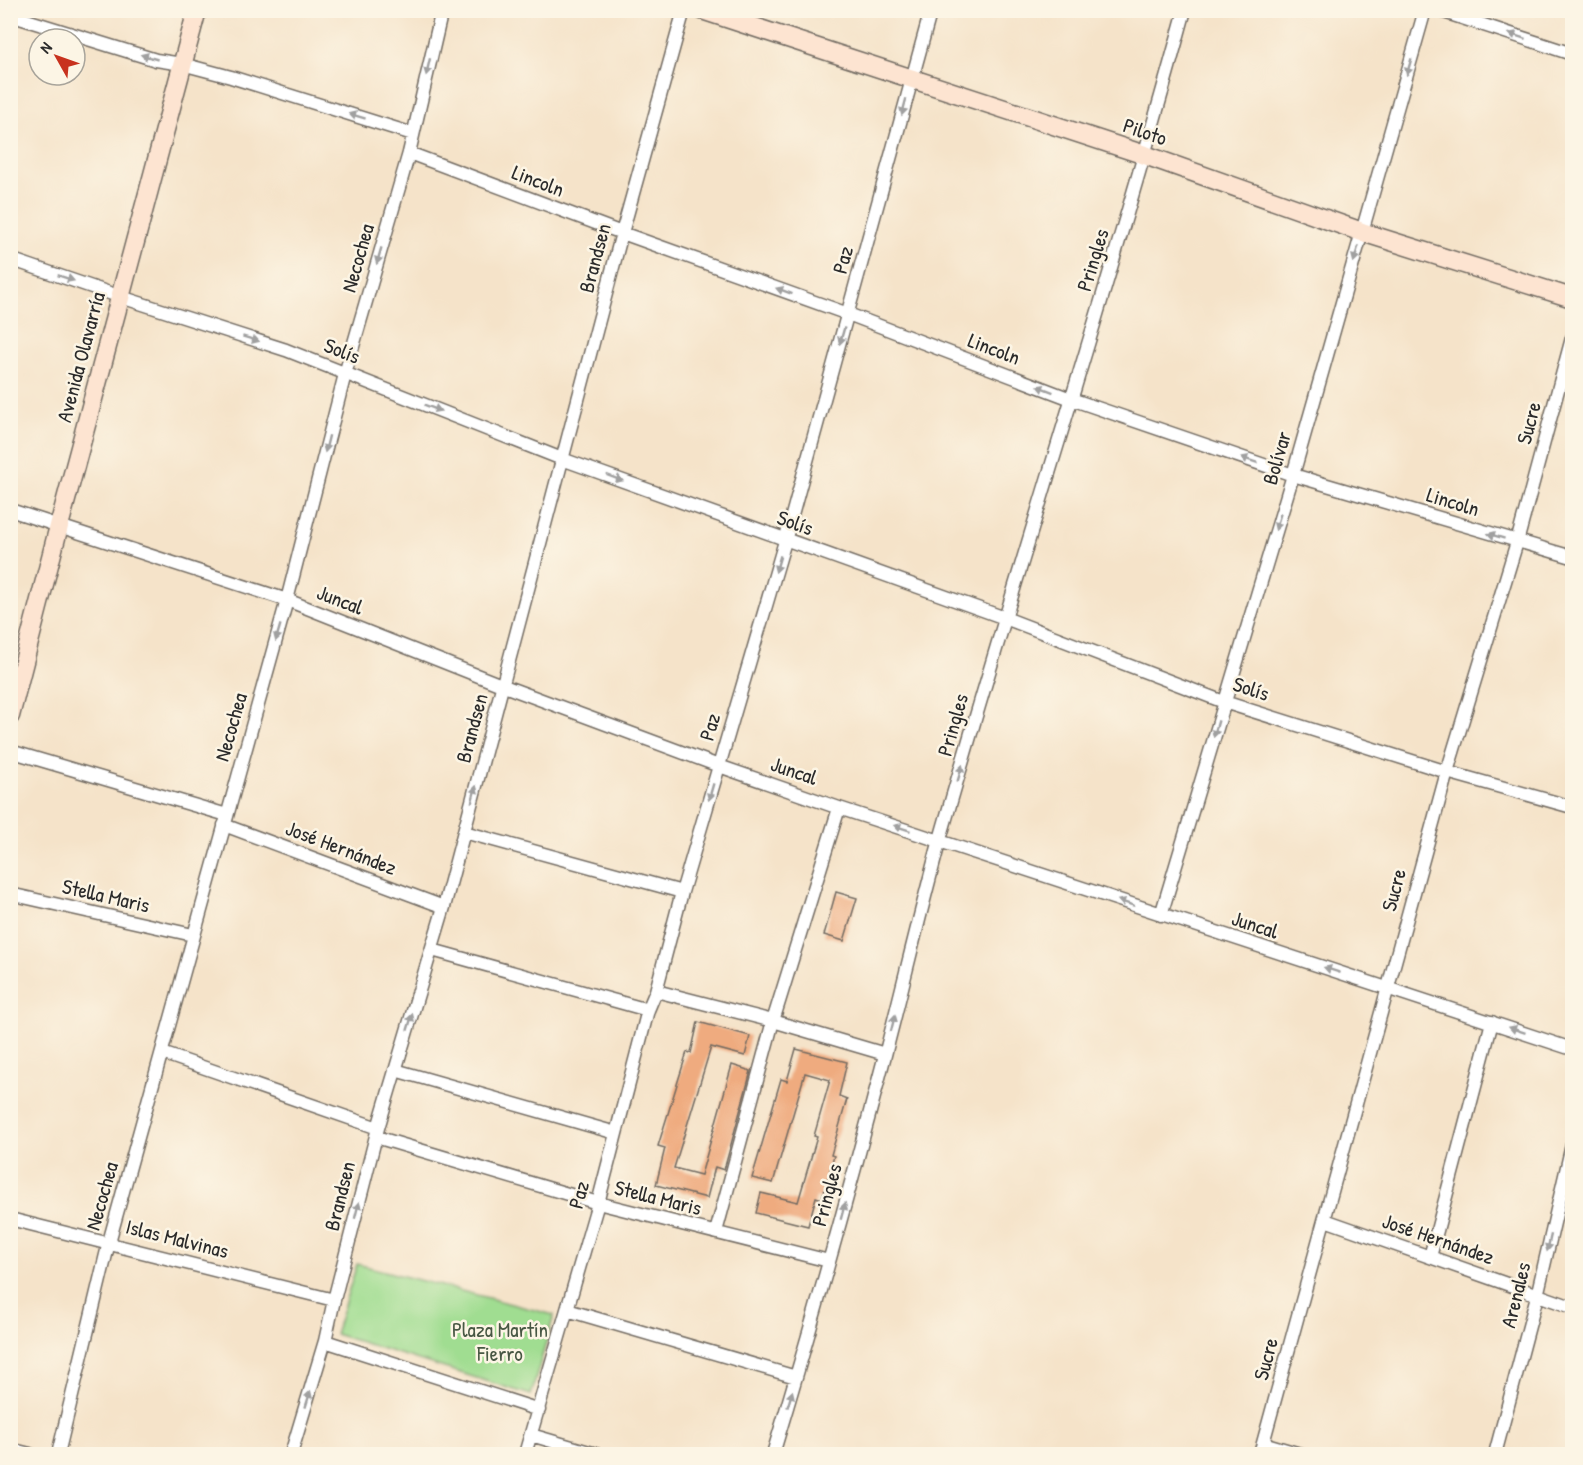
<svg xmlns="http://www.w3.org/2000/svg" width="1583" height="1465" font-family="'Patrick Hand',sans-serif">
	<rect width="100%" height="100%" fill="#fcf5e5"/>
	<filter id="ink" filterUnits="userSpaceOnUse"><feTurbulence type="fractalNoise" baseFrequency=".0167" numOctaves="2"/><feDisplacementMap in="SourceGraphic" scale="12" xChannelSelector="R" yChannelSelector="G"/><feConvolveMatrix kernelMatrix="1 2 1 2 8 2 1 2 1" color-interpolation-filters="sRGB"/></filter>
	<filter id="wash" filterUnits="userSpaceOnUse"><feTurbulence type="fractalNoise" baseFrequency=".008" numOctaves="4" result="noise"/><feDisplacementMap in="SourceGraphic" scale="24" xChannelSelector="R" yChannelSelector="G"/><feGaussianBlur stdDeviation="1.35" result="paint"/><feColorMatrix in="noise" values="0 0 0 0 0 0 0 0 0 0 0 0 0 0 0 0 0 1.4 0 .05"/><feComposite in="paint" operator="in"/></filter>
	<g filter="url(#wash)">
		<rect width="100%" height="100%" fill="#f5e3c9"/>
		<path fill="#a0dd91" stroke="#66845e" stroke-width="1.5" d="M357 1264 554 1315 531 1395 335 1334Z"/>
		<g id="blocks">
			<path fill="#efab7f" d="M836 892 857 898 844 941 824 935Z
				M698 1022 750 1036 745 1056 711 1047 674 1168 701 1175 732 1065 751 1071 724 1170 715 1167 707 1198 656 1185 665 1148 658 1146 687 1052 691 1053Z
				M796 1049 847 1062 839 1096 847 1099 831 1155 834 1156 822 1199 816 1197 808 1226 756 1213 761 1193 798 1202 817 1137 814 1136 830 1080 805 1073 773 1183 752 1178 781 1079 787 1081Z"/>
		</g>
	</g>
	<g filter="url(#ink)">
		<use href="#blocks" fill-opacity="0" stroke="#726b62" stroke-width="1.5"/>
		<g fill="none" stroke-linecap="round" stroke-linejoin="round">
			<defs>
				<path id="minor" d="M1438 10 1572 54
					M10 15 156 60 182 64 231 77 413 134
					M409 153 622 233 848 314 1071 399 1293 475 1572 557
					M10 259 121 297 286 350 562 459 1005 618 1224 702 1447 772 1572 807
					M10 510 287 600 504 686 719 766 839 808 1572 1049
					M10 751 227 815
					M224 825 444 907
					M464 832 682 892
					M10 894 193 935
					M1161 915 1293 475 1425 10
					M432 950 648 1010
					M656 991 773 1021 885 1054
					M162 1053 378 1128
					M395 1070 616 1133
					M376 1137 598 1203 829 1261
					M10 1219 334 1300
					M1325 1220 1572 1307
					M716 1232 773 1021 839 808
					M1430 1257 1492 1022
					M567 1310 796 1377
					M325 1341 539 1410
					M531 1435 596 1454
					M1263 1443 1300 1454
					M10 1449 30 1454
					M58 1454 109 1242 287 600 345 374 409 153 442 10
					M291 1454 325 1341 334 1300 378 1128 444 907 622 233 684 10
					M525 1454 598 1203 648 1010 656 991 682 892 785 541 931 10
					M773 1454C813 1322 850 1189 885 1055 904 982 921 908 941 836 1020 560 1109 287 1185 10
					M1260 1454 1447 772 1517 542 1572 338
					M1495 1454 1537 1296 1572 1145"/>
				<path id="secondary" d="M702 10 1145 155 1362 232 1572 298
					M10 716 59 526 197 10"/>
			</defs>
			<use href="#minor" stroke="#726b62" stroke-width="15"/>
			<use href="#secondary" stroke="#726b62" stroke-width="21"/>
			<use href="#minor" stroke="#fff" stroke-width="12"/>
			<use href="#secondary" stroke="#fde4d1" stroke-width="18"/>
		</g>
		<defs><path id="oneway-solid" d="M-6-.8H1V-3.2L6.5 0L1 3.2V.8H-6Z" transform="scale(1.5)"/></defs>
		<g fill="#a0a0a0">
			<use href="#oneway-solid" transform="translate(1517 36) rotate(-162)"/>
			<use href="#oneway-solid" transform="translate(149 57) rotate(-164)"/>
			<use href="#oneway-solid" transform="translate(428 67) rotate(103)"/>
			<use href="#oneway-solid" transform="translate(1409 67) rotate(106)"/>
			<use href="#oneway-solid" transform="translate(904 107) rotate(105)"/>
			<use href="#oneway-solid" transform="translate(357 116) rotate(-163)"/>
			<use href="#oneway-solid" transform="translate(1356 254) rotate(106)"/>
			<use href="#oneway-solid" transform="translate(379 256) rotate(106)"/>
			<use href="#oneway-solid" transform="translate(66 278) rotate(19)"/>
			<use href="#oneway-solid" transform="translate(784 291) rotate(-160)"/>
			<use href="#oneway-solid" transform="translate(842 336) rotate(106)"/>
			<use href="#oneway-solid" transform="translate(251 339) rotate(17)"/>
			<use href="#oneway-solid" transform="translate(1045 389) rotate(-159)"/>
			<use href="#oneway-solid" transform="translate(433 408) rotate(21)"/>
			<use href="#oneway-solid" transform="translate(327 444) rotate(104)"/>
			<use href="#oneway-solid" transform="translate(1249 460) rotate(-161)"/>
			<use href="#oneway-solid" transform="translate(615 478) rotate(20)"/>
			<use href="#oneway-solid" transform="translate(1278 522) rotate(107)"/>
			<use href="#oneway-solid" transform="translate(1496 536) rotate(-163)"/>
			<use href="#oneway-solid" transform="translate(778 564) rotate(106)"/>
			<use href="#oneway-solid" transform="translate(278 633) rotate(106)"/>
			<use href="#oneway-solid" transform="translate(1216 729) rotate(106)"/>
			<use href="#oneway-solid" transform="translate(960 773) rotate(-74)"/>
			<use href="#oneway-solid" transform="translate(711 792) rotate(106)"/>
			<use href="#oneway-solid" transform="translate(474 794) rotate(-75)"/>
			<use href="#oneway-solid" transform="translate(902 828) rotate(-162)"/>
			<use href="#oneway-solid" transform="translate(1126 903) rotate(-161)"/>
			<use href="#oneway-solid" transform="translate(1332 970) rotate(-162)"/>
			<use href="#oneway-solid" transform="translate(410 1022) rotate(-73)"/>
			<use href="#oneway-solid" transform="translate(893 1023) rotate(-76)"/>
			<use href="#oneway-solid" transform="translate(1517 1030) rotate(-161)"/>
			<use href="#oneway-solid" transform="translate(357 1210) rotate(-76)"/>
			<use href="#oneway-solid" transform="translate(843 1211) rotate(-75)"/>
			<use href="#oneway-solid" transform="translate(1549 1243) rotate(103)"/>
			<use href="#oneway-solid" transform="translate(308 1399) rotate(-73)"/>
			<use href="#oneway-solid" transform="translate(790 1399) rotate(-73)"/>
		</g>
	</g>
	<g text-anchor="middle" stroke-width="5" stroke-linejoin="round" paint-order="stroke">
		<g font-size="21" fill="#2b2b2b" stroke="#fcf5e5">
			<text transform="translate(1145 132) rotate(19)" y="7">Piloto</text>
			<text transform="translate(538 181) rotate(21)" y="7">Lincoln</text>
			<text transform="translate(358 258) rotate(-74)" y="7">Necochea</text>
			<text transform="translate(595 258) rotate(-75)" y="7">Brandsen</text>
			<text transform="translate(843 260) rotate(-75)" y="7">Paz</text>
			<text transform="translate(1093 260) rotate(-73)" y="7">Pringles</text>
			<text transform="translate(994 349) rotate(21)" y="7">Lincoln</text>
			<text transform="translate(342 351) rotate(22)" y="7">Solís</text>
			<text transform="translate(81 357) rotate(-75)" y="7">Avenida Olavarría</text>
			<text transform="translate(1529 423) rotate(-75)" y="7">Sucre</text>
			<text transform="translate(1277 458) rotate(-74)" y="7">Bolívar</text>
			<text transform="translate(1453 502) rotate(17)" y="7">Lincoln</text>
			<text transform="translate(795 523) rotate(20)" y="7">Solís</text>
			<text transform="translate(340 600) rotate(21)" y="7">Juncal</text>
			<text transform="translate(1251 689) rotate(18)" y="7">Solís</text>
			<text transform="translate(953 725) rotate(-74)" y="7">Pringles</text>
			<text transform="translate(231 727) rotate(-74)" y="7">Necochea</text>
			<text transform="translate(710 727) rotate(-74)" y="7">Paz</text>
			<text transform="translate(472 728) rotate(-75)" y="7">Brandsen</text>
			<text transform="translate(794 771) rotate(19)" y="7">Juncal</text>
			<text transform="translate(341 848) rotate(21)" y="7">José Hernández</text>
			<text transform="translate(1394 890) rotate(-75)" y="7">Sucre</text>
			<text transform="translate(106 896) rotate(13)" y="7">Stella Maris</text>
			<text transform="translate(1255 925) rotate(18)" y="7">Juncal</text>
			<text transform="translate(579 1195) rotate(-75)" y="7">Paz</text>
			<text transform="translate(827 1195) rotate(-75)" y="7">Pringles</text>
			<text transform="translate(102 1196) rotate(-74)" y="7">Necochea</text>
			<text transform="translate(340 1196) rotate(-76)" y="7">Brandsen</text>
			<text transform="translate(658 1198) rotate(14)" y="7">Stella Maris</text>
			<text transform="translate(177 1239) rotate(14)" y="7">Islas Malvinas</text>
			<text transform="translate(1438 1239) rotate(19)" y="7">José Hernández</text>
			<text transform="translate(1516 1295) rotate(-76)" y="7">Arenales</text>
			<text transform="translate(1266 1359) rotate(-75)" y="7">Sucre</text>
		</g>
		<g font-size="21" fill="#485844" stroke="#fcf5e5">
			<text x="500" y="1337">Plaza Martín<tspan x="500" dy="24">Fierro</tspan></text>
		</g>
	</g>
	<rect width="1583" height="1465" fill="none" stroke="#fcf5e5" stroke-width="36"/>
	<g transform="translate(57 57) rotate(310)"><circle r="28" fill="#fcf5e5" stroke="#a8a49b" stroke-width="1.5"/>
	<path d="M0-4.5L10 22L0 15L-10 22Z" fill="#c8321e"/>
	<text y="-9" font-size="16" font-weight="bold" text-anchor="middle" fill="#2b2b2b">N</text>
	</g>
</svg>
